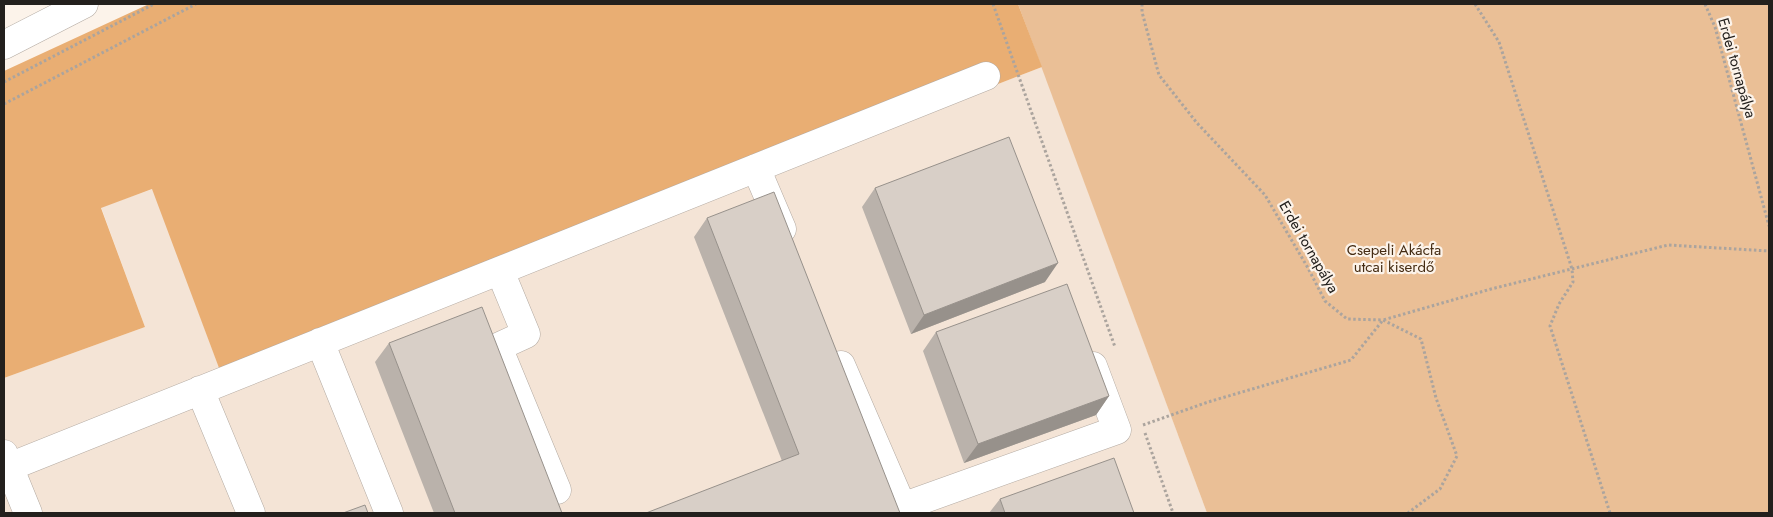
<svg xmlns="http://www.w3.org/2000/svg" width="1773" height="517" font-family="Jost,sans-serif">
	<rect width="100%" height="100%" fill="#fcf3ea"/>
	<path fill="#f4e4d6" d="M1042 67 1207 513H4V378L145 327 101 207 153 189 225 384Z"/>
	<path fill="#eabf96" d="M1018 4H1769V513H1207Z"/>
	<path fill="#e9ae73" d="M149 4H1018L1042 67 225 384 152 189 101 208 145 327 4 378V71Z"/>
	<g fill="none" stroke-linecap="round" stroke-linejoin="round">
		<defs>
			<path id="minor" d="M4 45 84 4
				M756 168 782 229
				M500 271 526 334 498 347 557 490
				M320 342 389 513
				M841 365 905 513
				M200 390 251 513
				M4 454 28 513
				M4 469 986 76
				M902 507 1117 430 1093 366"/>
		</defs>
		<use href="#minor" stroke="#b3aaa2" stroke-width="29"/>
		<path stroke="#aba49e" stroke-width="3" stroke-dasharray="2.5 2.5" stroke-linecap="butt" d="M993 4 1115 347
			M1142 4V12L1159 75 1197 123 1265 195 1308 268 1325 301 1347 319 1383 320 1421 339 1436 398 1457 456 1440 489 1408 513
			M1475 4 1499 42 1572 269 1573 282 1559 304 1550 326 1610 513
			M1705 4 1715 27 1769 226
			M4 82 154 4
			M4 104 196 4
			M1143 425 1208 402 1351 360 1383 320 1491 289 1668 245 1769 251
			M1145 433 1173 513"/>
		<use href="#minor" stroke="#fff" stroke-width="28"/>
	</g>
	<path fill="#bab2ab" d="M875 188 1045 282 911 334 862 207Z
		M707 218 900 513 782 461 694 237Z
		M936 332 1109 396 1096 415 964 463 923 351Z
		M389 343 562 513H434L375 362Z
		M1000 499 1134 513H989Z"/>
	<path fill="#97918b" d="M1058 263 1045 282 911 334 924 315Z
		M1109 396 1096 415 964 463 978 444Z"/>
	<path fill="#d8cfc7" stroke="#97918b" d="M1009 137 1058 263 924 315 875 188Z
		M774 192 900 513H646L799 454 707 218Z
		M1067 284 1109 396 978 444 936 332Z
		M482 307 562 513H455L389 343Z
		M1114 458 1134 513H1005L1000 499Z
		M365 505 368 513H343Z"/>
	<g text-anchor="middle" stroke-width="4.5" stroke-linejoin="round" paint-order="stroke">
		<g font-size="15" fill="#23201d" stroke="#fcf3ea">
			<text transform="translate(1737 68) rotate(74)" y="5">Erdei tornapálya</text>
			<text transform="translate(1309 247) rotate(60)" y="5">Erdei tornapálya</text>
		</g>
		<g font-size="15" fill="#442b12" stroke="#fcf3ea">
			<text x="1394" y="255">Csepeli Akácfa<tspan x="1394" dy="17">utcai kiserdő</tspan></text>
		</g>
	</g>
	<rect width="1773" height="517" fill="none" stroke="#23201d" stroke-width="10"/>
</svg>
